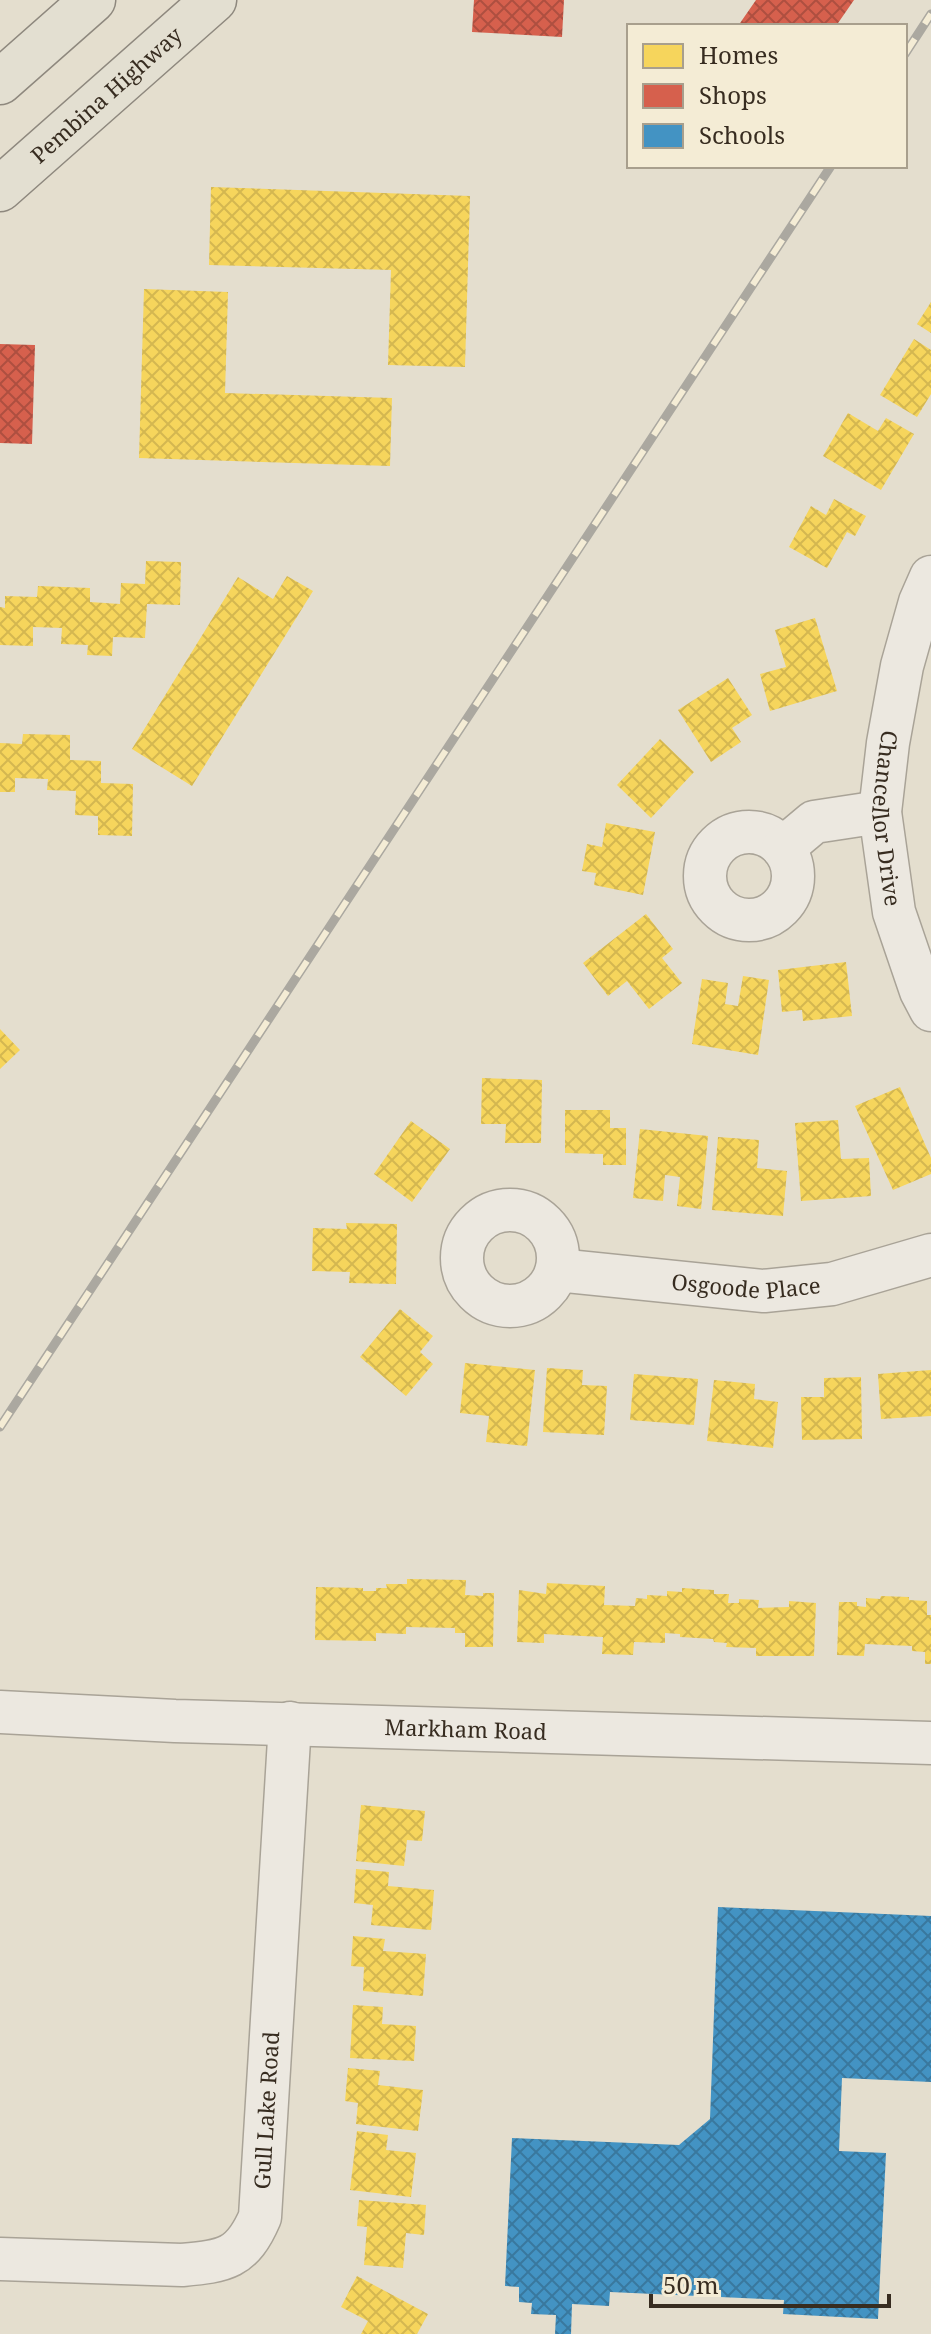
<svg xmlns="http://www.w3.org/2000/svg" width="931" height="2334" font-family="'Noto Serif',serif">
	<defs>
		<pattern id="homes-cross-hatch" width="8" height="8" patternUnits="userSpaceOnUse" patternTransform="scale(2)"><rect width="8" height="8" fill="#f6d55c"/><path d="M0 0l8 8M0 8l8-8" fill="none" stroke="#d4b750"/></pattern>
		<pattern id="shops-cross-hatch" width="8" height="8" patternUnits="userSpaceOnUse" patternTransform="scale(2)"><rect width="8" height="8" fill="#d6604d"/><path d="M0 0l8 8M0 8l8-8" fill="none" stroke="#ae4f40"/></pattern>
		<pattern id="schools-cross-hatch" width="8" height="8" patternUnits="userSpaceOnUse" patternTransform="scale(2)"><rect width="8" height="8" fill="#4393c3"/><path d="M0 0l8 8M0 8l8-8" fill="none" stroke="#39789e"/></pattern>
	</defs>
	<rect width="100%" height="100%" fill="#e4dece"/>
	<path fill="url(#homes-cross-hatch)" d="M211 187 470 196 465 367 388 365 391 270 209 265Z
		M144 289 228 292 225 393 392 398 390 466 139 458Z
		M931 302V333L917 324Z
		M914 339 931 350V394L917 417 880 395Z
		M848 413 878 431 886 418 914 434 881 490 823 456Z
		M834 499 866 516 855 536 847 532 827 568 789 547 811 506 826 515Z
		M146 561 181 562 180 605 147 604 145 638 113 637 112 656 87 655 88 645 61 644 62 628 33 627V646L0 645V607L5 608V596L37 597 38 586 90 588V602L120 604 121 583 145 584Z
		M287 576 313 591 192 786 132 749 238 577 273 599Z
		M815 618 837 691 770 711 760 674 786 667 775 630Z
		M728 678 752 715 732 728 741 742 711 762 678 710Z
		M23 734 70 735V760L101 761V783L133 784 132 836 98 835V816L75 815 76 791 47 790 48 779 15 778V792H0V743L22 744Z
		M660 739 694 772 651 818 617 785Z
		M606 823 655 832 643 895 594 885 596 873 582 871 587 844 602 847Z
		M646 914 673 949 662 958 682 983 649 1009 627 981 608 996 583 963Z
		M846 962 852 1016 803 1021 802 1010 782 1012 778 970Z
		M743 976 769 980 758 1055 692 1044 702 979 728 983 725 1004 738 1006Z
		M0 1029 20 1050 0 1069Z
		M482 1078 542 1080 541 1143H505L506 1124H481Z
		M900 1087 931 1158V1174L893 1190 855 1106Z
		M565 1110H610V1128H626V1165H603V1154L565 1153Z
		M838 1120 841 1159 869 1158 871 1196 801 1201 795 1123Z
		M411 1121 450 1149 412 1202 374 1174Z
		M640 1129 708 1136 701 1209 677 1206 680 1177 665 1175 663 1201 633 1198Z
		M718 1137 759 1140 757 1168 787 1171 783 1216 712 1210Z
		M346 1223 397 1224 396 1284 349 1283 350 1272 312 1271 313 1228 347 1229Z
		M400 1309 433 1336 420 1352 433 1364 406 1396 360 1357Z
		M465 1363 535 1370 527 1446 486 1442 489 1416 460 1413Z
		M547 1368 583 1370 582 1385 607 1386 604 1435 543 1432Z
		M931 1370V1416L881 1419 878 1374Z
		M634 1374 698 1379 694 1425 630 1420Z
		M861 1377 862 1439 802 1440 801 1397H824V1378Z
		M714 1380 755 1384 754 1399 778 1402 773 1448 707 1441Z
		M407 1579 466 1580 465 1595 483 1596V1593H494L493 1647H465V1633H455V1628L406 1627V1634L376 1633V1641L315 1640 316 1587 363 1588V1591H376V1588H387L386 1584H407Z
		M547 1583 605 1586 604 1605 635 1606 636 1598 647 1599V1595L667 1596V1591L682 1592V1588L714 1590V1594H729L728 1603H739V1599L759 1600 758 1608 789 1607V1601L816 1603 814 1656H756V1648L726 1647 727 1643 714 1642 713 1639 680 1637V1634L665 1633V1643L634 1642 633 1655 602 1654 603 1637 544 1634V1643L517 1642 519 1590 546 1594Z
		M881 1596 909 1597V1600L927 1601V1615H931V1664H925V1652L912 1651V1646L865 1644 864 1656 837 1655 839 1602H857V1606L866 1607V1598L880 1599Z
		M361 1805 425 1811 422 1841 407 1840 404 1866 356 1861Z
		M356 1869 389 1872 388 1886 434 1890 431 1930 371 1925 373 1905 354 1903Z
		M353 1936 385 1939 383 1951 426 1954 423 1996 363 1991 364 1967 351 1966Z
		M353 2005 383 2007 382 2024 416 2026 414 2061 350 2058Z
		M348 2068 380 2071 378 2085 423 2090 418 2131 356 2124 358 2103 345 2101Z
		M357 2131 388 2135 386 2150 416 2153 411 2197 350 2190Z
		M359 2200 426 2205 424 2235 406 2233 403 2268 364 2265 367 2227 357 2226Z
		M357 2276 428 2314 417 2334H361L368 2321 341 2307Z"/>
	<path fill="url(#shops-cross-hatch)" d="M474 0H564L562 37 472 32Z
		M756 0H854L836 26H738Z
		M0 344 35 345 32 444 0 443Z"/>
	<path fill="url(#schools-cross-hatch)" d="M718 1907 931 1916V2082L842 2078 839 2151 886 2153 878 2319 783 2314 784 2300 610 2292 609 2306 572 2304 571 2334H555L556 2315 531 2314 532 2303 519 2302V2287L505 2286 512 2138 679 2145 710 2119Z"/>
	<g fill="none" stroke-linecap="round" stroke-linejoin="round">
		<defs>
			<g id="minor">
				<path id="s1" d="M931 577 920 602 902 666 888 743 880 812 894 912 921 991 931 1010"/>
				<circle cx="749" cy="876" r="44"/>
				<path d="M783 848 814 822 880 812"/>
				<circle cx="510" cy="1258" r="48"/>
				<path id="s2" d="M557 1270 764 1291 832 1284 931 1255"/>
				<path id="s3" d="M0 1712 175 1721 931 1743"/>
				<path id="s4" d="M0 2259 182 2265C225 2261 242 2259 260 2217L290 1723"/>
			</g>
			<g id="major">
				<path d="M0 82 93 0"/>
				<path id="s5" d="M0 189 214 0"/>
			</g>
		</defs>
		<use href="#minor" stroke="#a9a397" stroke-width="45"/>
		<use href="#major" stroke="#8e887e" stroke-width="47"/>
		<use href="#minor" stroke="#ece8e0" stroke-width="42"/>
		<use href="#major" stroke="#e3dfd1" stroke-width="44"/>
		<defs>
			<path id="rail" d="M905 54 931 14
				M0 1427 831 166"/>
		</defs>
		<use href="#rail" stroke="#aba8a0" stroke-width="9"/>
		<use href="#rail" stroke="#f4ecd5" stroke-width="6" stroke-dasharray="18" stroke-linecap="butt"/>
	</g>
	<g text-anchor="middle" stroke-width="8" stroke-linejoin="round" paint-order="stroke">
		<g font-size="22" fill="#372c20" stroke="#f4ecd5">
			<text dy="8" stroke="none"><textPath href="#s5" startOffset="142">Pembina Highway</textPath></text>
			<text dy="8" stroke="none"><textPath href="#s1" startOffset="248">Chancellor Drive</textPath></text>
			<text dy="8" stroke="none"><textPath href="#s2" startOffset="190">Osgoode Place</textPath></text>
			<text dy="8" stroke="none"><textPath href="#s3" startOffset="466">Markham Road</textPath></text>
			<text dy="8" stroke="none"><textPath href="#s4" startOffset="388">Gull Lake Road</textPath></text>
		</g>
	</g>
	<rect x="627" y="24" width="280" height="144" fill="#f4ecd5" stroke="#a89f8d" stroke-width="2"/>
	<rect x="643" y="44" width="40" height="24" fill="#f6d55c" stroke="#a89f8d" stroke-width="2"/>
	<text x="699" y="64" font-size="24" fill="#372c20">Homes</text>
	<rect x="643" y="84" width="40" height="24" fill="#d6604d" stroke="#a89f8d" stroke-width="2"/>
	<text x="699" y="104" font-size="24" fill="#372c20">Shops</text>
	<rect x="643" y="124" width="40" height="24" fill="#4393c3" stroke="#a89f8d" stroke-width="2"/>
	<text x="699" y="144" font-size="24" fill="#372c20">Schools</text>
	<path d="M651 2294v12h238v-12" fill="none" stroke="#372c20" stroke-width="4"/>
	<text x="663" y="2294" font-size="24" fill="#372c20" stroke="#f4ecd5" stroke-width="6" paint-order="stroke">50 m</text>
</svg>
